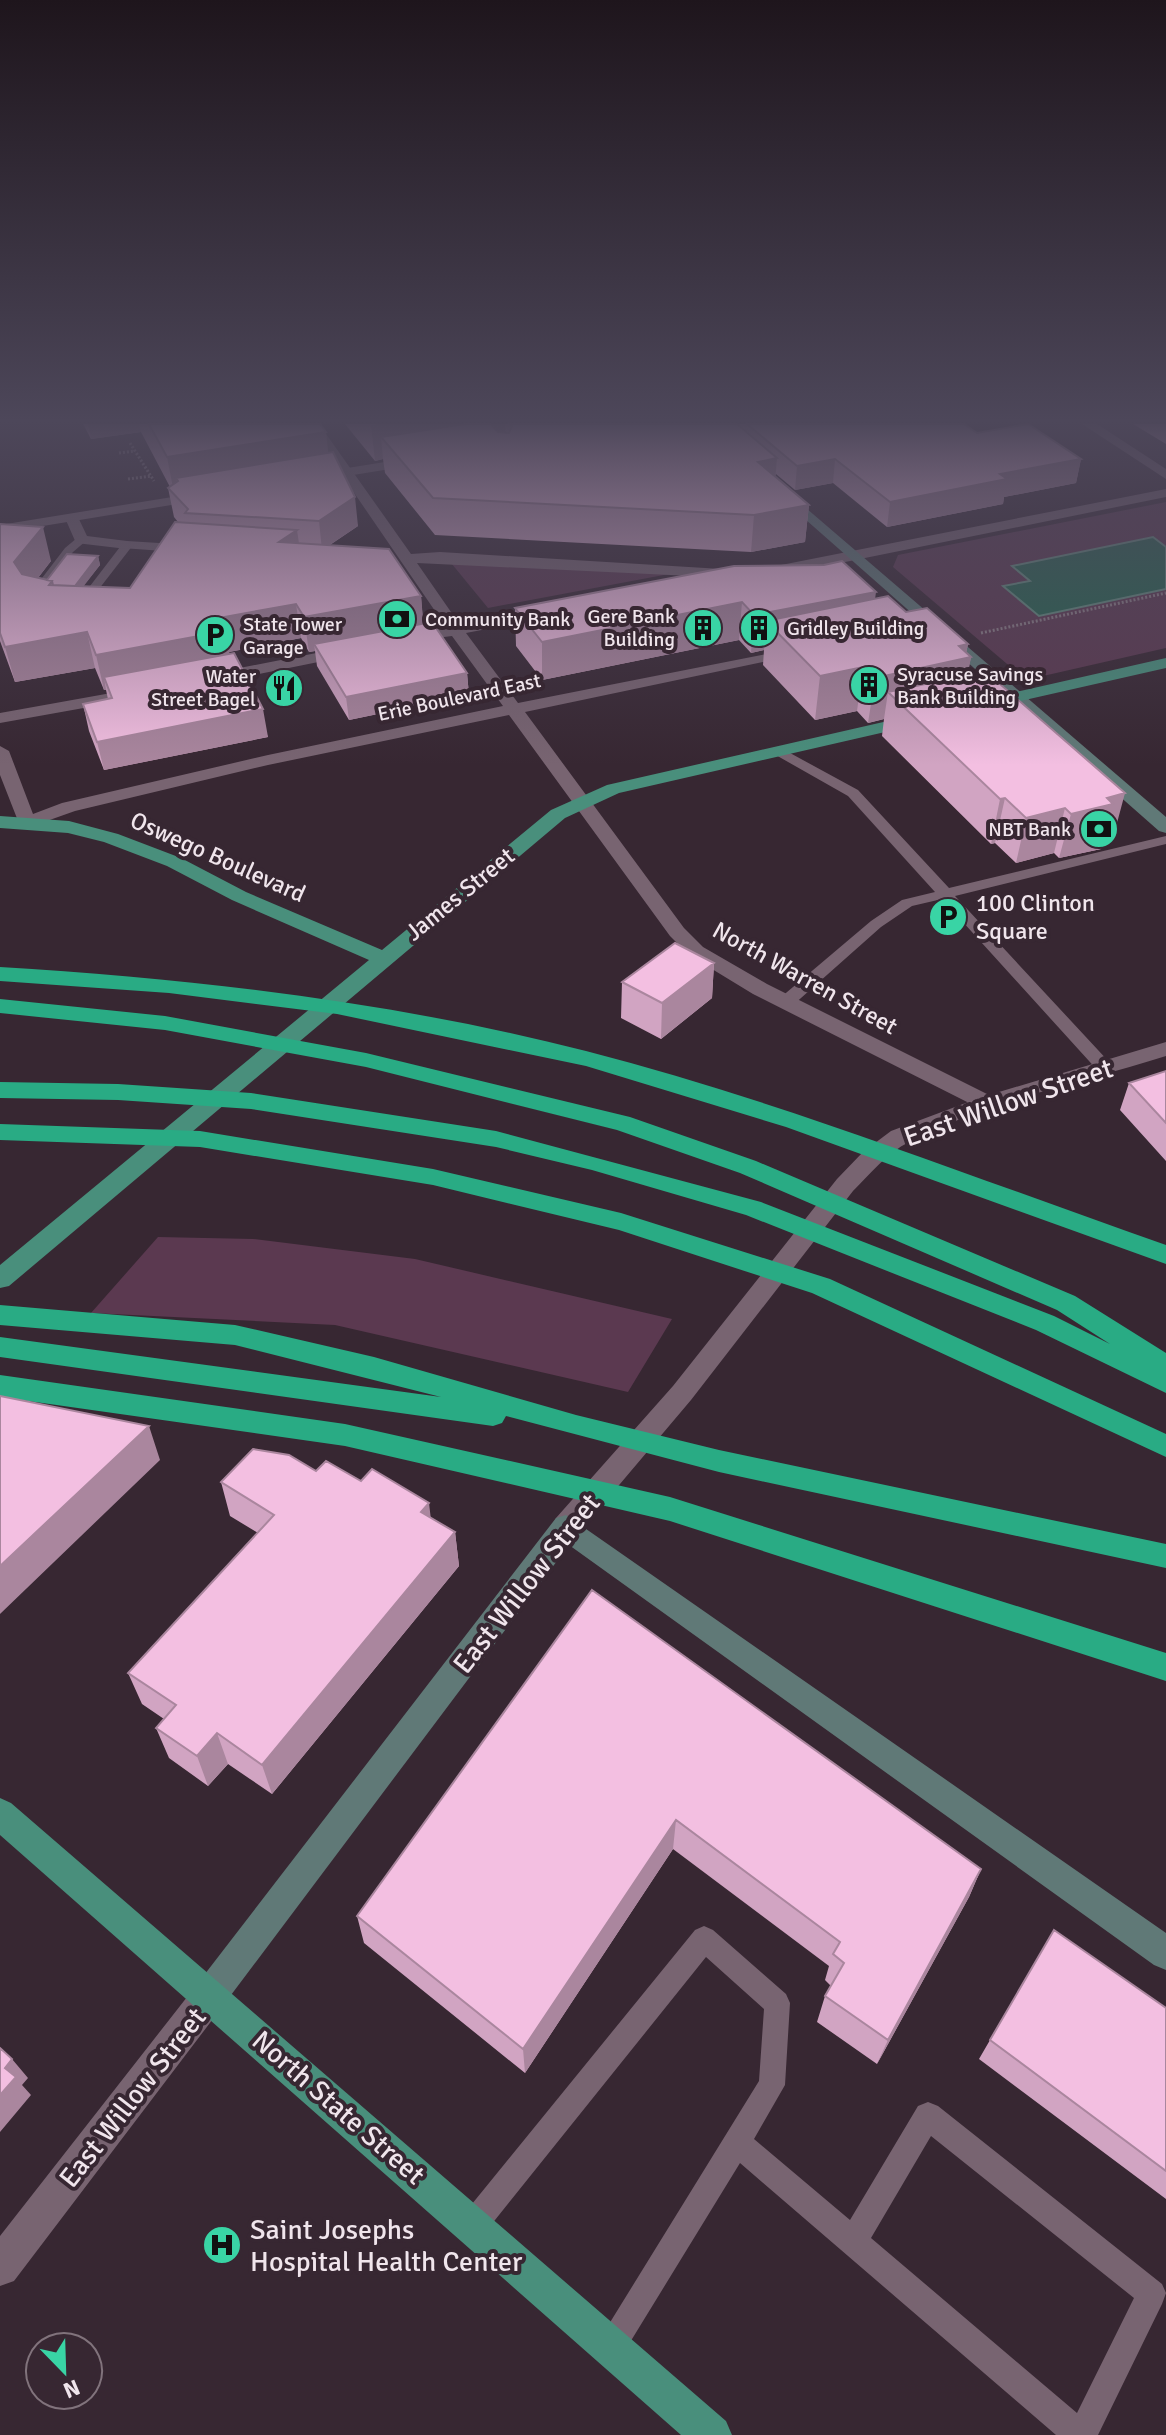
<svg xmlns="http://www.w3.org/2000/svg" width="1166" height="2435" font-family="Signika,sans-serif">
	<rect width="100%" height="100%" fill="#372732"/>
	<path fill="#5b3950" d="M1166 502V547L1152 538 1013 566 1031 581 1004 586 1039 616 1166 589V648L1043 676 1019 674 893 567 898 555Z
		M447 558 685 571 488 608Z
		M158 1237 253 1239 415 1259 672 1319 628 1392 335 1325 91 1313Z"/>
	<path fill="#25644f" stroke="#628b7e" stroke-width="2" d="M1153 537 1166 547V589L1039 616 1003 586 1030 581 1012 566Z"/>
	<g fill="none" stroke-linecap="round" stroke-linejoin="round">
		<path stroke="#8b7d86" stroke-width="3" stroke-dasharray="2 2" stroke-linecap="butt" d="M130 443 154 481
			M119 453 135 451
			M128 479 151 476
			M981 633 1166 593"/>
		<path fill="#786471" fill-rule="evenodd" d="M77 538 87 540 73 552 36 601H28L26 599 65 548Z
			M123 543 133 545 85 607H77V603Z
			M779 747 858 790 949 888 1166 836V844L955 896 1111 1064 1113 1068 1111 1072H1099L942 899 912 906 881 927 792 1006H780L778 1002 780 998 871 921 902 900 935 892 848 796 774 754V748Z
			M704 1926 713 1930 786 1994 790 2003 785 2085 754 2139 850 2220 918 2106 928 2102 938 2106 1162 2284 1166 2293 1162 2304 1098 2435H1056L740 2163 621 2357 611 2362 601 2357 596 2347 601 2337 759 2081 764 2009 706 1957 483 2235 473 2239 463 2235 459 2225 463 2215 695 1930ZM931 2136 1134 2298 1077 2413 871 2238Z"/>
		<path fill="#786471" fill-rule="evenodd" d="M127 541 191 545 198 549 191 553 122 548 120 545Z"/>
		<path fill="#786471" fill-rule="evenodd" d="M307 424H319L411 554 440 552 738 570 741 573 733 578 417 563 460 625 553 610V616L466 633 518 703 802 647 804 650 796 655 525 712 684 928 703 947 767 984 995 1098 998 1103 995 1108H979L753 994 689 955 670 936 509 715 268 765 75 811 27 828 20 826 0 775V746L9 751 33 814 62 803 268 755 503 706 452 636 404 642V636L446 627Z
			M1166 489V497L776 576 768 571 776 566Z
			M67 515H77L87 536 127 541 134 545 127 549 76 543 65 518Z
			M347 647 355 652 353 655 214 683 206 678 214 673Z
			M139 688 145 689V697L0 723V713Z"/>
		<path fill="#786471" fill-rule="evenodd" d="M1082 424H1097L1166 469V479Z
			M416 457 423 461 421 464 310 482 303 478 310 474Z
			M203 492 210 496 208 499 0 533V525Z
			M1166 1042V1056C1083 1082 986 1102 909 1142 887 1153 870 1174 853 1191L691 1400 576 1536 566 1539 556 1536 552 1527 556 1518 673 1386 837 1179 863 1152 891 1131 979 1098Z
			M210 1978 222 1983 227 1995 222 2007 14 2281 0 2286V2236L198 1983Z"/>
		<path fill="#607977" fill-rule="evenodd" d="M785 490 1166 817V833L1159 831 780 497 778 494Z
			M566 1515 1166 1933V1970L1154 1965 569 1545 222 2007 210 2012 198 2007 193 1995 198 1983 556 1518Z"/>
		<path fill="#498f7c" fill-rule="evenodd" d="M1166 658V668L985 709 976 704 985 699Z
			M914 715 923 720 920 724 619 793 565 818 9 1286 0 1288V1265L369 960 232 900 167 866 104 842 68 833 0 828V816L69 821 118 834 181 858 246 892 382 950 551 810 607 785Z
			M0 1798 11 1803 726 2421 732 2435H681L0 1835Z"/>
		<path fill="#29ab84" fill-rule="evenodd" d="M0 967C198 979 394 1002 586 1051 784 1102 974 1178 1166 1245V1264L786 1127 586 1066 337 1014 169 993 0 981Z
			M0 999 165 1016 366 1053 630 1117 756 1161 1075 1296 1166 1353V1393L1036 1330 746 1215 592 1170 496 1147 251 1109 118 1100 0 1098V1082L118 1084 251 1093 496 1131 761 1202 1054 1316 1110 1344 1057 1310 740 1173 617 1130 366 1067 165 1030 0 1013Z
			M0 1124 200 1131 433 1169 621 1213 830 1279 1166 1434V1457L812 1293 619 1230 433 1185 200 1147 0 1140Z
			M0 1305 235 1325 374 1357 576 1415 719 1450 1166 1544V1568L719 1472 506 1416 502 1423 493 1426 0 1357V1337L441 1397 235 1345 0 1325Z
			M0 1375 345 1424 670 1497 1166 1653V1681L670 1521 345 1446 0 1397Z"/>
	</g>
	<path fill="#d1a4c2" d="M83 424H320L328 453 358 526 330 545 421 596 423 623 467 673 469 695 349 720 317 666 315 651 309 652 301 638 229 652 268 737 104 770 89 731 83 704 108 699 106 690H104L95 668 15 682 0 641V524L51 561 38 578 47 580 98 556 100 565 83 586 130 588 178 522 174 517 168 488 170 487 141 432 91 439Z
		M345 424H964L977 433 1081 459 1076 483 1004 497 1003 504 887 527 833 483 795 490 776 474 775 476 809 505 805 542 751 552 435 535 385 473 383 459 375 461Z
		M1133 424H1166V444Z
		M875 599 906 612 968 644 966 653 971 657 967 675 1113 838 1103 840 1101 849 1059 858 1054 853 1016 863 995 843 991 844 882 736 884 719 868 723 857 711 815 720 763 665 764 650 751 653 739 640 542 680 516 646 515 608Z
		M714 963 712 998 661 1039 621 1018 622 982Z
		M1166 1071V1161L1120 1110 1129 1083Z
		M316 1471 361 1481 455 1532 459 1566 272 1794 228 1764 208 1786 169 1758 156 1728 164 1719 142 1704 128 1673 258 1533 230 1516 221 1482Z
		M592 1590 981 1869 969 1897 877 2064 817 2022 825 1996 831 1986 825 1980 829 1966 673 1849 525 2073 364 1943 357 1916Z
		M1054 1930 1166 2008V2199L979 2059Z"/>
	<path fill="#aa869e" d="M88 424H139L141 432 91 439Z
		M380 424H505L506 439 381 437 383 459 375 461 371 425Z
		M326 432 330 468 176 478 179 493H174L167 457Z
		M777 458 774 494 758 462Z
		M835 459 833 483 795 490 797 466Z
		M1081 459 1076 483 1004 497 1003 504 887 527 890 502 1000 474Z
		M355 497 358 526 322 550 319 521Z
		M809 505 805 542 751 552 754 515Z
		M43 527 51 561 23 597 14 562Z
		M297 530 302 564 279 542Z
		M98 556 100 565 73 600 71 591Z
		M876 592 871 629 766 621 764 650 751 653 754 615Z
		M421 596 424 630 314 644 315 651 309 652 304 617Z
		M742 602 739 640 542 680V642Z
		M296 604 301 638 229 652 232 666 104 677 106 690H104L96 655 219 618Z
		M87 632 95 668 15 682 5 647Z
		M968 644 965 658 971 657 963 701 888 692 884 719 868 723 875 678 959 646Z
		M863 667 857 711 815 720 820 676Z
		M467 673 469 695 349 720 346 697Z
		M263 709 268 737 104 770 97 742Z
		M1125 793 1113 838 1103 840 1101 849 1059 858 1071 814 1107 798Z
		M1005 798 995 843 991 844 1000 799Z
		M1065 808 1054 853 1016 863 1026 818Z
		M714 963 712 998 661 1039 662 1003Z
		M149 1426 160 1460 0 1614V1566Z
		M429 1503 433 1537 421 1512Z
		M455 1532 459 1566 272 1794 262 1765Z
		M217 1733 228 1764 208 1786 197 1756Z
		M676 1820 673 1849 525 2073 523 2049Z
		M981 1869 969 1897 877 2064 888 2040Z
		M12 2059 28 2078 22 2085 31 2095 0 2132V2095L5 2068Z"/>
	<path fill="#f3bfe1" stroke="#aa869e" stroke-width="2" d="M149 424H320L326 432 167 457Z
		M465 424H491L498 432 509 433 512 426 510 424H737L777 458 758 462 809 505 754 515 433 498 381 437Z
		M747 424H964L977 433 1028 424 1081 459 1000 474 1007 479 890 502 835 459 797 466Z
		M333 452 355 497 319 521 185 513 188 509 168 488 178 481 176 478Z
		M175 522 297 530 279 542 389 549 421 596 304 617 296 604 219 618 226 631 96 655 87 632 5 647 0 633V524L43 527 14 562 22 574 52 581 49 585 130 588Z
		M67 554 98 556 75 586 53 585 52 581 47 580Z
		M842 561 876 592 754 615 742 602 542 642 515 608 734 566 824 565Z
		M888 596 906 612 927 608 968 644 959 646 971 657 875 678 863 667 820 676 766 621Z
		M432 622 467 673 346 697 314 644Z
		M234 653 263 709 97 742 83 704 112 698 104 677Z
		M985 671 1125 793 1107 798 1113 804 1071 814 1065 808 1026 818 1005 798 1000 799 888 692Z
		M675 943 714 963 662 1003 622 982Z
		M1166 1071V1123L1129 1083Z
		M0 1396 149 1426 0 1566Z
		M253 1449 289 1455 316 1471 326 1461 361 1481 372 1469 429 1503 421 1512 455 1532 262 1765 217 1733 197 1756 156 1728 176 1705 128 1673 274 1515 221 1482Z
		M592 1590 981 1869 888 2040 825 1996 844 1963 833 1954 840 1942 676 1820 523 2049 357 1916Z
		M1054 1930 1166 2008V2171L990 2040Z
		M0 2048 12 2059 5 2068 16 2077 0 2095Z"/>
	<linearGradient id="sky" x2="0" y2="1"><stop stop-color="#1e151c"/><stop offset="0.55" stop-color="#4d475a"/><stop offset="1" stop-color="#4d475a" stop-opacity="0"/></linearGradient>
	<rect width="1166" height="765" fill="url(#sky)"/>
	<defs>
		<symbol id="bank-disc" viewBox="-11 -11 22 22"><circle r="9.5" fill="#39d4a5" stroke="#372732"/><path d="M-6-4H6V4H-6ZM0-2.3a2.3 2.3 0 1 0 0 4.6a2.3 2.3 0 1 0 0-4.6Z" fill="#111"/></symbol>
		<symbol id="building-disc" viewBox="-11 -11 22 22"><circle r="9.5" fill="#39d4a5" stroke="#372732"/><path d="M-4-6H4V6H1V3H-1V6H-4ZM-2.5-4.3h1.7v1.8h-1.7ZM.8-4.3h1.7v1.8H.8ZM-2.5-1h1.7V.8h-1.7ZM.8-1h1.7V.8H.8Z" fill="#111"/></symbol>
		<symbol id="parking-disc" viewBox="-11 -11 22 22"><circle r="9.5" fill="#39d4a5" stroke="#372732"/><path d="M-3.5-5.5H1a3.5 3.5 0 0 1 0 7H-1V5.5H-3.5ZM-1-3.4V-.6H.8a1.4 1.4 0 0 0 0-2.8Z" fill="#111"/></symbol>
		<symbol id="restaurant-disc" viewBox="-11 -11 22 22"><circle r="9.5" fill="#39d4a5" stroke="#372732"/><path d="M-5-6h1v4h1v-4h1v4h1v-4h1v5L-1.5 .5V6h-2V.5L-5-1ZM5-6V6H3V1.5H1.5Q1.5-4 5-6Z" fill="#111"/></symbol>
		<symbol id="hospital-disc" viewBox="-11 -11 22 22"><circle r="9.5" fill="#39d4a5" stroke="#372732"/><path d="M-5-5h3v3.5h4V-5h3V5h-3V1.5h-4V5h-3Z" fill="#111"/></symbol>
	</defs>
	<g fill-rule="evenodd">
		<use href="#bank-disc" x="375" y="597" width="44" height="44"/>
		<use href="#building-disc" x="681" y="606" width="44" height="44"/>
		<use href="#building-disc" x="737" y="606" width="44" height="44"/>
		<use href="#parking-disc" x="193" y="613" width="44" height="44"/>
		<use href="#building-disc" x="847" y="663" width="44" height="44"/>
		<use href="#restaurant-disc" x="262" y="666" width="44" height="44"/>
		<use href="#bank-disc" x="1077" y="807" width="44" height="44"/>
		<use href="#parking-disc" x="926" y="895" width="44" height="44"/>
		<use href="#hospital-disc" x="200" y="2223" width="44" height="44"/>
	</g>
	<g text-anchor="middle" stroke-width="8" stroke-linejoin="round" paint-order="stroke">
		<g font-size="20" fill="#f0e5ec" stroke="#372732" text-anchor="start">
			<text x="675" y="623" text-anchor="end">Gere Bank<tspan x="675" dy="23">Building</tspan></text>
			<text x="425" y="626">Community Bank</text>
			<text x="243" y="631">State Tower<tspan x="243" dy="23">Garage</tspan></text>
			<text x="787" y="635">Gridley Building</text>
			<text x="897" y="681">Syracuse Savings<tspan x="897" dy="23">Bank Building</tspan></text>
			<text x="256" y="683" text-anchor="end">Water<tspan x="256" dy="23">Street Bagel</tspan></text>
			<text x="1071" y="836" text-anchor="end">NBT Bank</text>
		</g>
		<g font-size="20" fill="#f0e5ec" stroke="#372732">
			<text transform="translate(459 697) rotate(-12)" y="7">Erie Boulevard East</text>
		</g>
		<g font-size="24" fill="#f0e5ec" stroke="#372732">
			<text transform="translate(218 857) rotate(24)" y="8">Oswego Boulevard</text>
			<text transform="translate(460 894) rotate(-39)" y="8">James Street</text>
			<text transform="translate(805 978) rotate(29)" y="8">North Warren Street</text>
		</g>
		<g font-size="24" fill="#f0e5ec" stroke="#372732" text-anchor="start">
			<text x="976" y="911">100 Clinton<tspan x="976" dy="28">Square</tspan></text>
		</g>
		<g font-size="28" fill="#f0e5ec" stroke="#372732">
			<text transform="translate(1008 1102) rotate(-19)" y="10">East Willow Street</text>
			<text transform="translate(526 1583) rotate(-52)" y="10">East Willow Street</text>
			<text transform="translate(132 2097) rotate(-52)" y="10">East Willow Street</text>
			<text transform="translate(339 2107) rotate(41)" y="10">North State Street</text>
		</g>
		<g font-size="28" fill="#f0e5ec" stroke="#372732" text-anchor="start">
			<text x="250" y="2239">Saint Josephs<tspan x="250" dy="32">Hospital Health Center</tspan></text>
		</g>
	</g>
	<g transform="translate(64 2371) rotate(157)"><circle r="38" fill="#372732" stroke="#81737c" stroke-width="2"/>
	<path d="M0-6L14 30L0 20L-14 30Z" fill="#39d4a5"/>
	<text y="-12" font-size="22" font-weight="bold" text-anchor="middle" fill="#f0e5ec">N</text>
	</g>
</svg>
